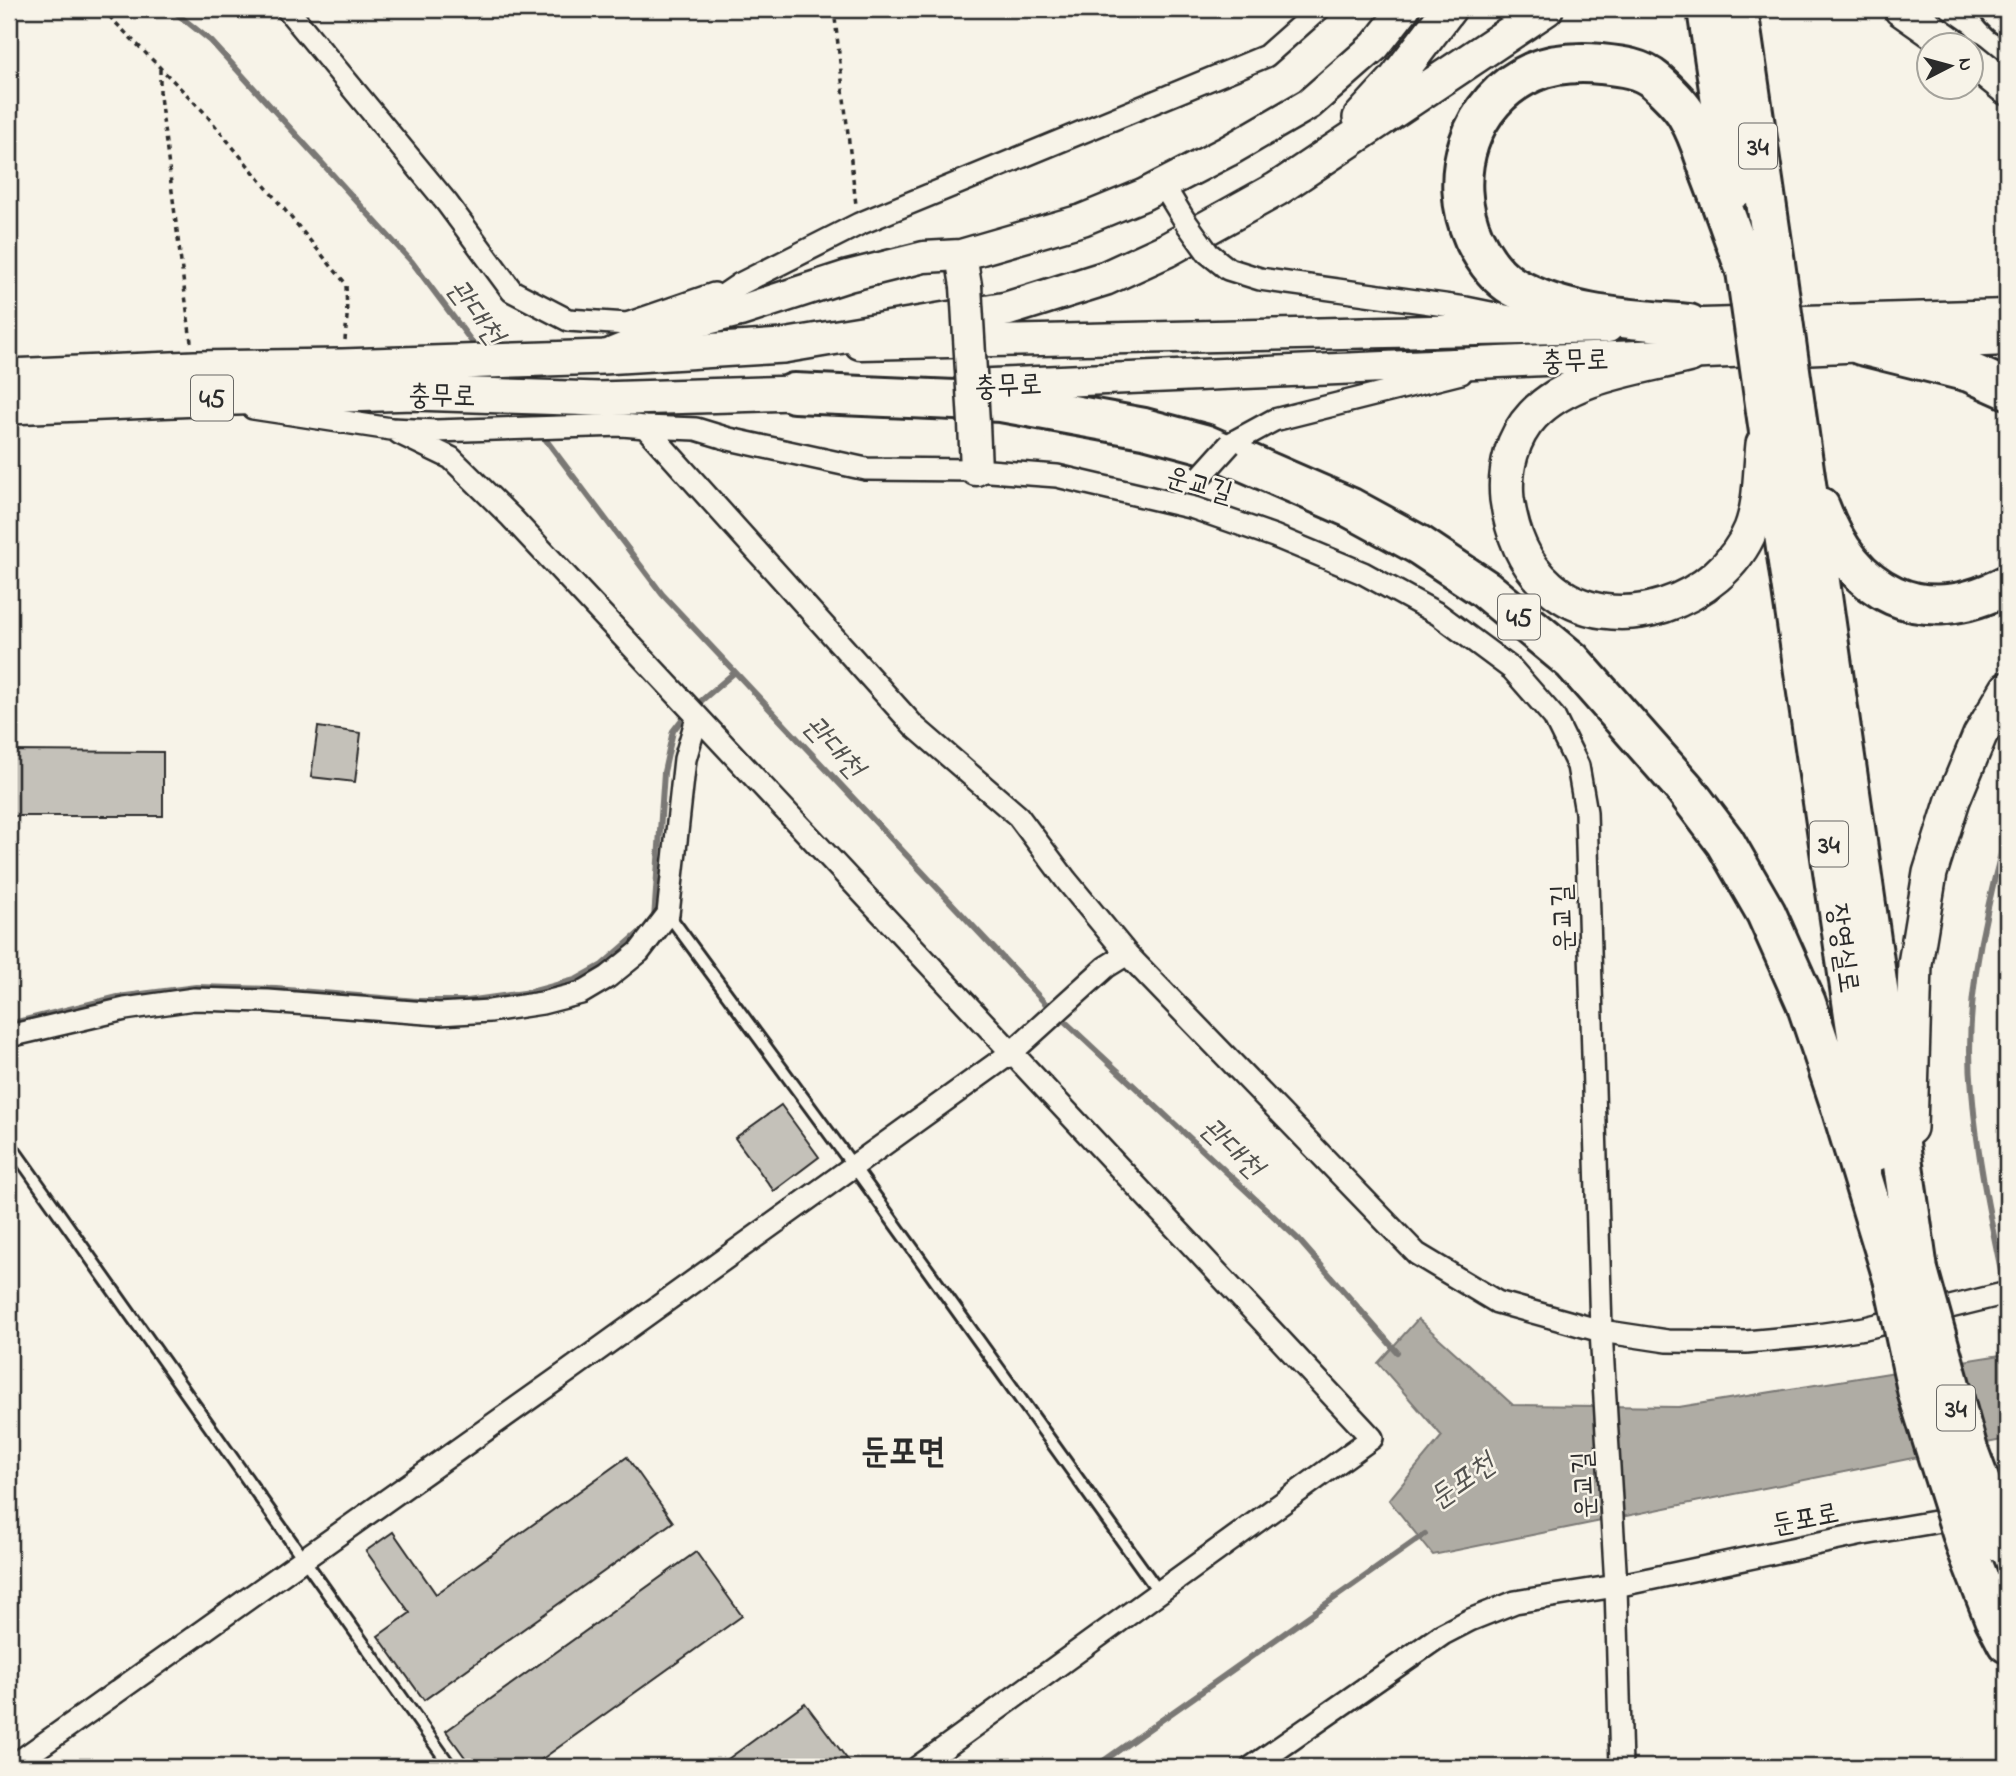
<svg xmlns="http://www.w3.org/2000/svg" width="2016" height="1776" font-family="'Indie Flower','Poor Story',sans-serif">
	<rect width="100%" height="100%" fill="#f7f3e8"/>
	<filter id="ink" filterUnits="userSpaceOnUse"><feTurbulence type="fractalNoise" baseFrequency=".0143" numOctaves="2"/><feDisplacementMap in="SourceGraphic" scale="14" xChannelSelector="R" yChannelSelector="G"/><feConvolveMatrix kernelMatrix="1 2 1 2 8 2 1 2 1" color-interpolation-filters="sRGB"/></filter>
	<g filter="url(#ink)">
		<path fill="#afaca4" stroke="#7a7874" stroke-width="2" d="M1418 1319 1513 1405 1679 1407 2007 1354V1439L1433 1555 1389 1500 1442 1436 1378 1363Z"/>
		<g fill="none" stroke-linecap="round" stroke-linejoin="round">
			<path stroke="#7a7874" stroke-width="6" d="M171 9 211 41 412 262 478 350
				M540 432 662 594 1045 1003 1298 1239 1397 1352
				M701 701 735 672
				M9 1024 118 997 196 987 276 989 417 1001H467L531 992 575 980 602 965 654 920 664 772 673 731 683 718
				M2003 1280C1990 1218 1977 1155 1972 1091 1966 1031 1974 970 1987 912 1993 885 1998 860 2007 835
				M1095 1767 1425 1534"/>
		</g>
		<path fill="#c4c1b9" stroke="#2b2b2b" stroke-width="2" d="M318 727 361 733 355 782 311 777Z
			M9 751 163 752V816H9Z
			M781 1105 819 1157 774 1191 735 1138Z
			M627 1457 673 1522 424 1700 378 1636 410 1613 366 1551 393 1532 436 1594Z
			M696 1552 742 1616 531 1767H472L446 1731Z
			M805 1703 853 1767H717Z"/>
		<g fill="none" stroke-linecap="round" stroke-linejoin="round">
			<defs>
				<path id="lane" d="M668 914 854 1167 1159 1592
					M9 1143 451 1767"/>
				<path id="street" d="M287 9 447 203 512 291 568 320 627 324 714 294
					M1163 185 1185 221
					M1208 253 1228 269 1260 279 1466 308 1525 320
					M690 318 740 284 859 224 1266 56 1319 9
					M253 408 391 429 436 431 622 425 645 427 696 429 729 439 866 469 976 470 1057 476 1194 508 1274 536 1363 573 1438 614 1512 669 1554 717 1578 766 1586 812 1601 1331 1616 1586 1621 1767
					M645 427 914 726 1018 816 1066 880 1127 954 1417 1254 1497 1302 1601 1331 1667 1341 1746 1342 1811 1336 1865 1328 2007 1293
					M399 433 451 458 511 517 1372 1438 918 1767
					M1230 444 1274 420 1461 373
					M9 1036 125 1009 194 999 268 1001 439 1014 490 1011 542 1003 581 993 608 977 639 952 668 914 685 759 697 718
					M11 1767 570 1370 1011 1053 1106 967 1127 954
					M1252 1767 1443 1634 1470 1620 1515 1602 1616 1586 1858 1535 1964 1517"/>
				<path id="secondary" d="M966 286 961 255 1082 220 1143 195 1228 151 1309 104 1375 46 1404 9
					M1668 325 2007 315
					M860 344 1608 327
					M613 353 679 326 740 311 848 276 924 257 961 255
					M969 385 2007 340
					M974 423 976 470"/>
				<path id="primary" d="M1901 9 1954 46
					M1970 58 2007 88
					M1360 118 1394 81 1449 9
					M1690 355C1640 368 1571 375 1533 415 1512 437 1504 469 1507 499 1512 533 1523 564 1550 587 1613 642 1722 601 1751 529 1761 503 1760 471 1763 444
					M9 376 195 368 342 366 603 357 783 346 1007 309 1106 278 1167 250 1277 189 1546 9
					M9 407 199 399 415 393 598 399 794 393
					M1910 1128 1915 964 1930 873 1953 800 1980 735 2007 689"/>
				<path id="highway" d="M1707 9 1734 189
					M1738 9 1775 263
					M2000 9 2007 16
					M1689 324C1630 319 1567 317 1514 287 1496 277 1483 257 1474 239 1446 177 1469 100 1533 72 1554 63 1579 62 1601 64 1620 66 1641 68 1656 81 1666 90 1677 100 1685 112 1697 132 1704 154 1711 176 1723 207 1734 239 1746 271
					M1861 345 1969 372 2007 389
					M794 393 1001 402 1144 428 1204 444 1351 508 1419 545 1485 589 1572 661 1685 789 1725 842 1766 913 1806 1003 1840 1104 1893 1278
					M1795 406 1918 1270
					M1766 411 1874 1152
					M1820 507C1853 594 1921 630 2007 585
					M1967 1549 1994 1618 2007 1643"/>
			</defs>
			<use href="#lane" stroke="#2b2b2b" stroke-width="16"/>
			<use href="#street" stroke="#2b2b2b" stroke-width="26"/>
			<use href="#secondary" stroke="#2b2b2b" stroke-width="35"/>
			<use href="#primary" stroke="#2b2b2b" stroke-width="38"/>
			<use href="#highway" stroke="#2b2b2b" stroke-width="44"/>
			<path stroke="#2b2b2b" stroke-width="3.5" stroke-dasharray="5 5" stroke-linecap="butt" d="M102 9 203 111 346 284 347 317 345 340
				M834 9 856 205
				M160 69V96L191 342"/>
			<use href="#lane" stroke="#f7f3e8" stroke-width="10"/>
			<use href="#street" stroke="#f7f3e8" stroke-width="21"/>
			<use href="#secondary" stroke="#f7f3e8" stroke-width="30"/>
			<use href="#primary" stroke="#f7f3e8" stroke-width="33"/>
			<use href="#highway" stroke="#f7f3e8" stroke-width="38"/>
			<defs>
				<path id="street-bridge" d="M1185 221 1208 253
					M1202 475 1230 444"/>
				<path id="secondary-bridge" d="M966 286 974 423"/>
				<path id="highway-bridge" d="M1775 263 1795 406
					M1746 271 1766 411
					M1918 1270 1968 1450 2003 1544
					M1893 1278 1918 1394 1967 1549"/>
			</defs>
			<use href="#street-bridge" stroke="#2b2b2b" stroke-width="26" stroke-linecap="butt"/>
			<use href="#secondary-bridge" stroke="#2b2b2b" stroke-width="35" stroke-linecap="butt"/>
			<use href="#highway-bridge" stroke="#2b2b2b" stroke-width="44" stroke-linecap="butt"/>
			<use href="#street-bridge" stroke="#f7f3e8" stroke-width="21"/>
			<use href="#secondary-bridge" stroke="#f7f3e8" stroke-width="30"/>
			<use href="#highway-bridge" stroke="#f7f3e8" stroke-width="38"/>
		</g>
	</g>
	<g text-anchor="middle" stroke-width="5" stroke-linejoin="round" paint-order="stroke">
		<g fill="#f7f3e8" stroke="#686764" stroke-width="2">
			<rect x="1739" y="123.5" width="38" height="45" rx="5"/>
			<rect x="191" y="375.5" width="42" height="45" rx="5"/>
			<rect x="1498" y="594.5" width="42" height="45" rx="5"/>
			<rect x="1810" y="821.5" width="38" height="45" rx="5"/>
			<rect x="1937" y="1385.5" width="38" height="45" rx="5"/>
		</g>
		<g font-size="26" font-weight="bold" fill="#2b2b2b">
			<text x="1758" y="155">34</text>
			<text x="212" y="407">45</text>
			<text x="1519" y="626">45</text>
			<text x="1829" y="853">34</text>
			<text x="1956" y="1417">34</text>
		</g>
		<g font-size="28" fill="#2b2b2b" stroke="#f7f3e8">
			<text transform="translate(1575 359) rotate(-2)" y="10">충무로</text>
			<text transform="translate(1008 384) rotate(-3)" y="10">충무로</text>
			<text transform="translate(442 394) rotate(1)" y="10">충무로</text>
			<text transform="translate(1200 483) rotate(16)" y="10">운교길</text>
			<text transform="translate(1561 918) rotate(-92)" y="10">운교길</text>
			<text transform="translate(1845 948) rotate(82)" y="10">장영실로</text>
			<text transform="translate(1582 1485) rotate(-93)" y="10">운교길</text>
			<text transform="translate(1805 1517) rotate(-11)" y="10">둔포로</text>
		</g>
		<g font-size="30" font-style="italic" fill="#53524f" stroke="#f7f3e8">
			<text transform="translate(477 311) rotate(53)" y="10">관대천</text>
			<text transform="translate(835 746) rotate(47)" y="10">관대천</text>
			<text transform="translate(1233 1147) rotate(43)" y="10">관대천</text>
			<text transform="translate(1461 1480) rotate(-35)" y="10">둔포천</text>
		</g>
		<g font-size="35" font-weight="bold" fill="#2b2b2b" stroke="#f7f3e8">
			<text x="903" y="1462">둔포면</text>
		</g>
	</g>
	<rect width="2016" height="1776" fill="none" stroke="#f7f3e8" stroke-width="35"/>
	<rect x="18" y="18" width="1981" height="1741" fill="none" stroke="#2b2b2b" stroke-width="2.5" filter="url(#ink)"/>
	<g transform="translate(1950 66) rotate(84)"><circle r="33" fill="#f7f3e8" stroke="#a5a39c" stroke-width="2"/>
	<path d="M0-5L12 26L0 18L-12 26Z" fill="#2b2b2b"/>
	<text y="-10" font-size="19" font-weight="bold" text-anchor="middle" fill="#2b2b2b">N</text>
	</g>
</svg>
